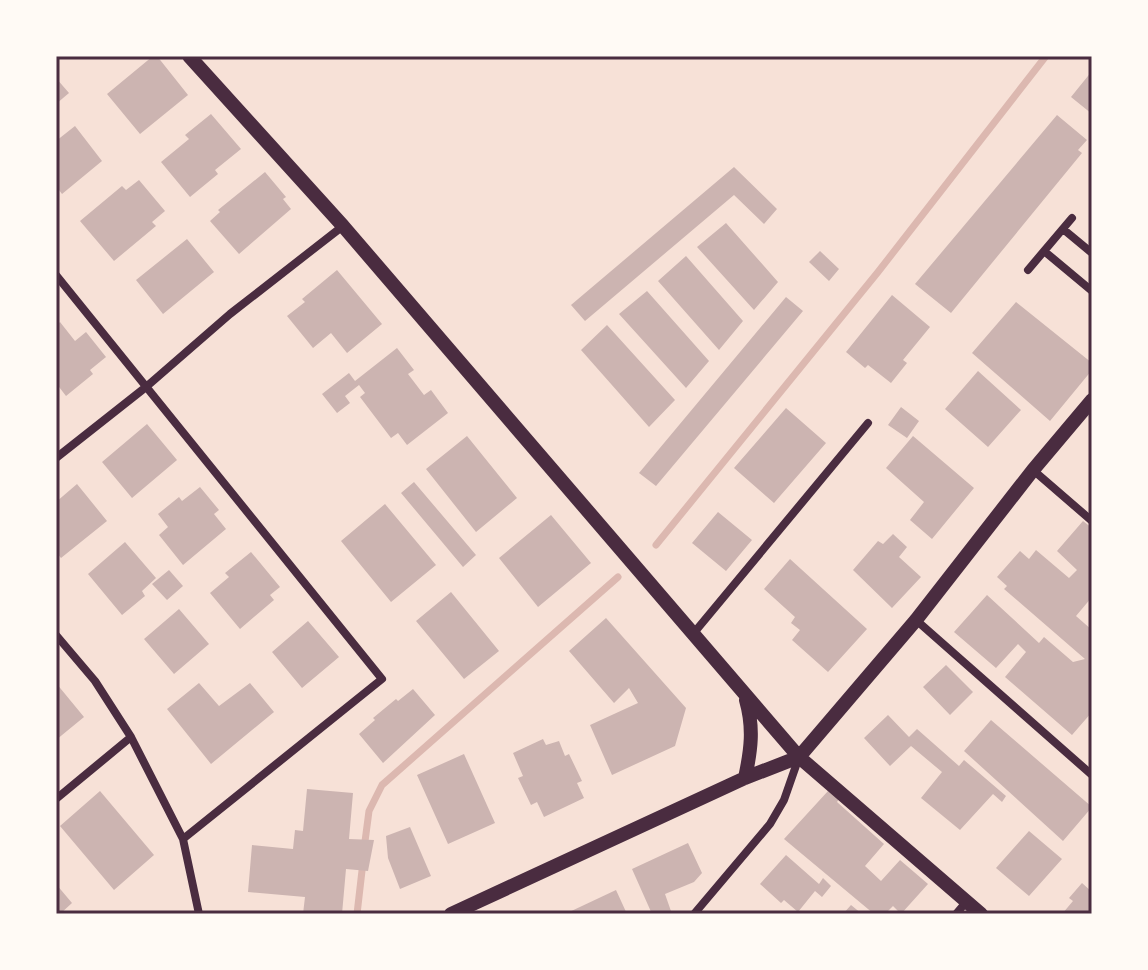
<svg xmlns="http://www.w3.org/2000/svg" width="1148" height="970" font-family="Roboto,sans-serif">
	<rect width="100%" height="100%" fill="#f7e1d7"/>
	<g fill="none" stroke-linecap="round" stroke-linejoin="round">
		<path stroke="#dcb8b0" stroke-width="7" d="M656 545 878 272 1046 56
			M364 849 369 811 382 785 618 577
			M357 914 363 862"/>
	</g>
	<path fill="#ccb4b1" d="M153 56H157L188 95 140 134 107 94Z
		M1092 71V114L1071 97Z
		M56 78 69 93 56 104Z
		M211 114 241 149 215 170 218 174 190 197 161 162 189 139 185 135Z
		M1057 115 1087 140 1078 150 1082 153 951 313 915 284Z
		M75 126 102 161 62 194 56 186V141Z
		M734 167 777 209 764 224 734 195 585 321 571 305Z
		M265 172 286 197 283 199 291 209 239 254 210 221 220 212 218 210Z
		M139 180 165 211 152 222 156 226 114 261 80 221 122 186 126 190Z
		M726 223 778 282 754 310 697 247Z
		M187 239 214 272 163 314 136 280Z
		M820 251 839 269 829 281 809 262Z
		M686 256 743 321 719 350 658 281Z
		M337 270 382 324 347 353 331 333 313 348 287 316 305 302 302 299Z
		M647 291 709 361 686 388 619 314Z
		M892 295 930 327 903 360 907 363 891 383 868 365 865 368 846 352Z
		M786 297 803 311 656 486 639 473Z
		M1016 302 1092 363V370L1050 421 972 353Z
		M60 322 75 341 86 332 106 357 90 370 93 374 66 396 56 383V326Z
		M607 325 675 400 649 427 581 350Z
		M397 348 414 370 408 374 424 395 431 390 448 413 407 445 398 433 391 438 360 397 365 393 359 385 345 396 350 403 337 413 322 394 349 373 355 381Z
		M978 371 1021 410 988 447 945 409Z
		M901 407 919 421 907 438 888 425Z
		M786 408 826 443 774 503 734 468Z
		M147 424 177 460 132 498 102 462Z
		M467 436 517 498 476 532 426 469Z
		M913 436 974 488 932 539 910 520 924 502 886 468Z
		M414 482 476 555 463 567 401 493Z
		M77 484 107 521 61 558 56 552V502Z
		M200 487 219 510 214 514 226 529 183 565 159 535 168 527 158 514 179 497 182 501Z
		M385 504 436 565 391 602 341 541Z
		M718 512 752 540 726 571 692 543Z
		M551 515 591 563 538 607 499 558Z
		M1083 521 1092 528V597L1076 616 1092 630V712L1072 735 1005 677 1026 652 1018 644 996 668 954 632 987 595 1039 643 1044 637 1073 662 1085 659 1004 589 1007 586 997 577 1020 551 1029 559 1036 550 1069 578 1077 570 1057 551Z
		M893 534 907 547 899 557 921 577 892 608 853 570 878 541 883 544Z
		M125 542 156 578 142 591 145 596 122 615 88 574Z
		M251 552 280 587 270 595 274 600 240 629 210 593 229 577 225 573Z
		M790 559 867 629 828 672 792 640 800 630 791 623 795 617 764 589Z
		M169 570 183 586 167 600 152 584Z
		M451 592 499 651 464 679 416 621Z
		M179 609 209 644 174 674 144 639Z
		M606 618 686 708 675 746 612 775 590 725 638 703 629 688 614 703 569 651Z
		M308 621 339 657 302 688 272 652Z
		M946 665 973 692 950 715 923 687Z
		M56 683 84 717 56 740Z
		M199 683 219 706 250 683 274 712 211 764 167 709Z
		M413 689 435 715 383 763 359 734 375 720 373 718 396 699 398 701Z
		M888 715 909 737 917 729 959 766 964 760 1006 796 1002 802 993 794 960 830 921 798 942 772 911 746 890 766 864 738Z
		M991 720 1092 807 1063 841 964 751Z
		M543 739 546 745 559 741 565 756 569 754 582 781 577 783 584 798 544 817 537 802 531 805 518 778 523 776 513 753Z
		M464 754 495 823 448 844 417 775Z
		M307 789 353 793 349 839 374 840 368 871 346 869 342 914H303L305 897 248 892 252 845 293 849 295 830 303 831Z
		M100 791 154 855 114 890 60 826Z
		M828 791 839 799 837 802 884 844 865 866 881 881 900 860 928 884 901 914 893 906 885 914H874L784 839Z
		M410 827 431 876 400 889 388 858 386 836Z
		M1029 831 1062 859 1029 896 996 868Z
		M688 843 702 873 694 882 665 894 672 914H652L632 869Z
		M786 855 819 884 823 878 831 886 822 897 815 891 798 912 784 900 781 903 760 884Z
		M1082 883 1092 892V914H1062L1073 901 1069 898Z
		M56 884 72 903 60 914H56Z
		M616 890 627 914H565Z
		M851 905 862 914H843Z"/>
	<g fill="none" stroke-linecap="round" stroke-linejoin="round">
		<path stroke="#4a2c40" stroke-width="8" d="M1063 229 1092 253
			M1044 251 1092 291
			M1028 270 1072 218
			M56 275 382 679 183 839
			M56 458 146 387 230 314 343 226
			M1033 470 1092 521
			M916 620 1092 775
			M693 634 868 423
			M56 635 95 681 131 737 183 839 199 914
			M56 799 131 737
			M694 914 770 824 784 800 799 757
			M956 914 967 901"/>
		<path stroke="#4a2c40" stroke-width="14" d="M189 56 343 226 799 757 981 914
			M745 778C751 750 754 728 746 700
			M451 914 745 778 799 757 916 620 1033 470 1092 400"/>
	</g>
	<rect width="1148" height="970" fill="none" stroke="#fffaf5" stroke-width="116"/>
	<rect x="58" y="58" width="1032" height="854" fill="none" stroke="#4a2c40" stroke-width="3"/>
</svg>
